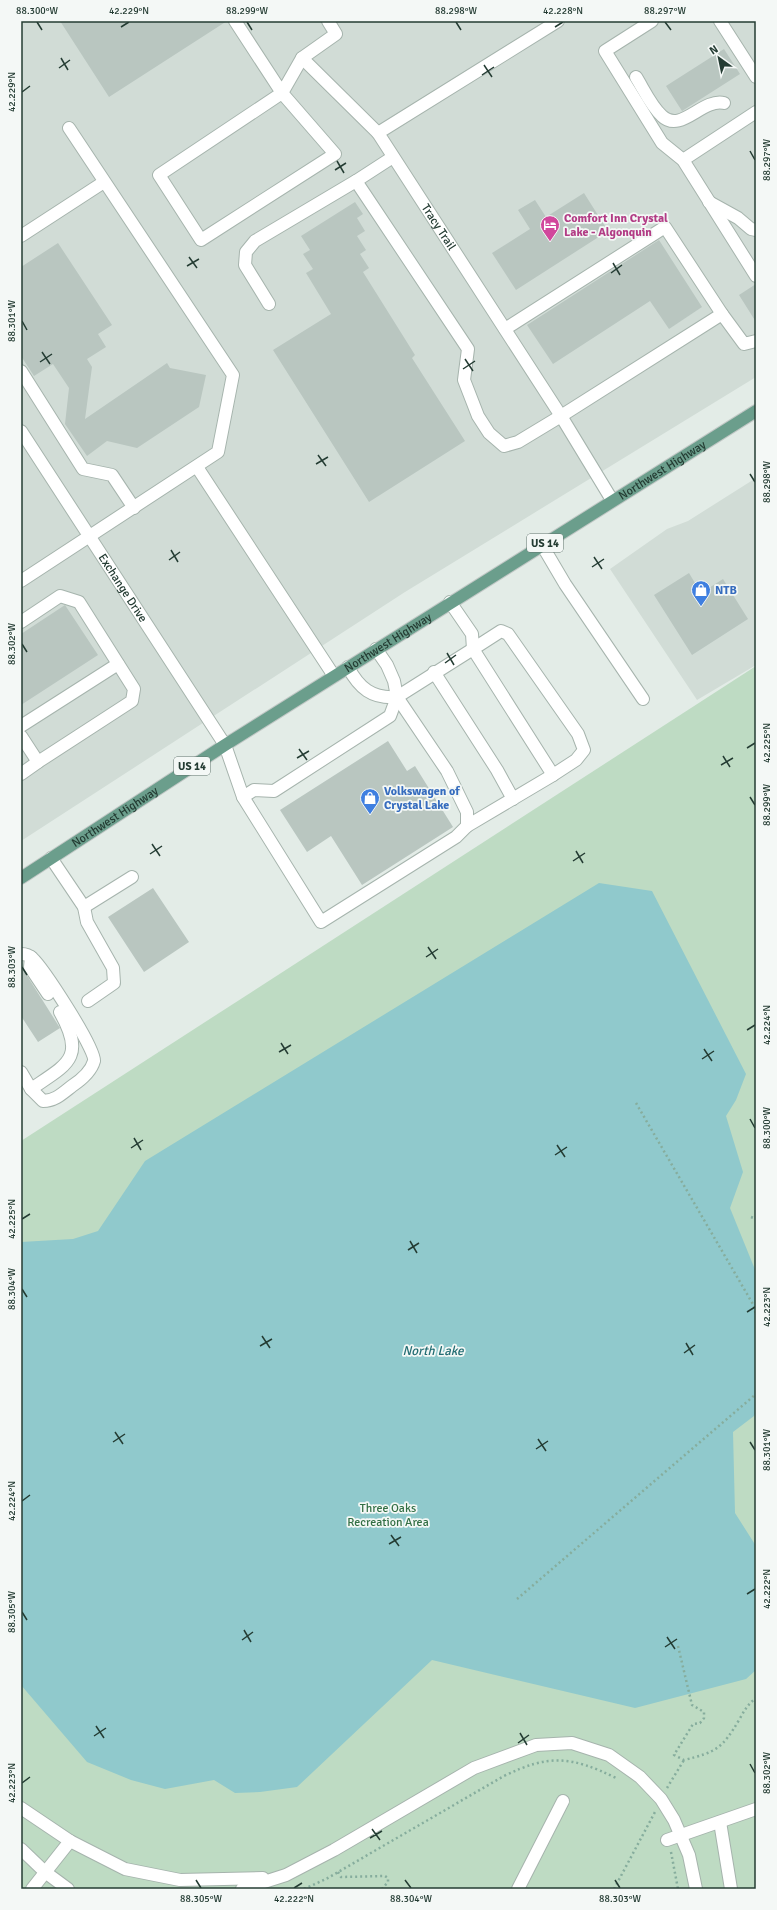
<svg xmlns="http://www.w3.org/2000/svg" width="777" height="1910" font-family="Signika,sans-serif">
	<rect width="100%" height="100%" fill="#e3ece7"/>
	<path fill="#d1dcd6" d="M21 21H756V377L405 592 21 841Z
		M756 478V665L697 700 610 569 667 529 688 521Z"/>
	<path fill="#bedbc3" d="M756 666V1889H21V1141Z"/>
	<path fill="#90c9cc" d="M599 883 652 891 746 1074 736 1100 726 1116 743 1172 730 1208 756 1272V1412L754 1416 733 1432 735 1513 756 1546V1670L746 1679 635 1708 432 1660 297 1787 260 1792 235 1793 214 1780 165 1789 131 1780 87 1762 21 1685V1242L73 1239 98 1231 145 1161Z"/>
	<path fill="#b9c6c0" d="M60 21H227L109 97Z
		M724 49 740 74 682 111 666 86Z
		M584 193 608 231 516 290 492 253 530 229 518 210 535 200 546 217Z
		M355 202 363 214 357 218 365 231 357 236 366 250 360 254 369 268 363 272 415 355 412 358 465 441 369 502 273 350 331 314 306 273 313 269 303 254 310 250 301 236Z
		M659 240 702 307 669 329 650 301 553 364 527 325Z
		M58 243 112 325 98 334 106 347 87 359 92 367 85 419 167 363 170 368 206 375 199 407 137 448 107 441 87 456 65 424 69 388 53 364 34 376 21 356V267Z
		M756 284V322L739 295Z
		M689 573 701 593 723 579 748 619 692 655 654 595Z
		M65 605 98 655 21 705V634Z
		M388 741 407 771 415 766 453 827 362 885 331 836 307 852 280 810Z
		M153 888 189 942 144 972 108 917Z
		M21 966 60 1028 38 1042 21 1016Z"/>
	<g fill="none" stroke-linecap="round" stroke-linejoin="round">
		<defs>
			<g id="minor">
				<path d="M235 21 282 93 335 154 201 240 159 175 282 93 302 58 336 34 328 21"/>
				<path id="s1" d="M558 21 378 133 561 416 612 500"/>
				<path d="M652 21 605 51 662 143 683 160 756 276"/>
				<path d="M720 21 756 77"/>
				<path d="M302 58 378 133"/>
				<path d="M636 77C644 90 651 106 662 116 681 134 702 98 724 103"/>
				<path d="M393 157 356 181 468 349 464 380 478 416 489 433 504 446 518 442 561 416 722 314 744 344 756 341"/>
				<path d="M683 160 756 112"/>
				<path d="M709 202 738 218 751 229 756 230"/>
				<path d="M21 236 104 182"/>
				<path d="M269 304 245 265 246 252 255 241 356 181"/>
				<path d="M505 329 665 227 722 314"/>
				<path d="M21 371 83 469 112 475 134 508"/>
				<path id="s2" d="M21 431 225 745 243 797 321 922 456 837 467 826V812L447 771 397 697 394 681 387 665 376 649"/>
				<path d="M197 467 334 676"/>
				<path d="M542 545 565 584 643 699"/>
				<path d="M21 581 218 452 233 375 69 128"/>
				<path d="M450 602 472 634 473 649 501 631 508 634 578 734 584 750 576 760 553 775 467 826"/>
				<path d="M21 622 60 596 79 602 134 689 132 701 38 762 21 736"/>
				<path d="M348 667C359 688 372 699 397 697L473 649 553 775"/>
				<path d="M434 672 497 770 513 799"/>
				<path d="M21 726 118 664"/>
				<path d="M21 774 38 762"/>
				<path d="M243 797 254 790 274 791 390 716 397 697"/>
				<path d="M51 858 84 907 87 922 113 968 114 983 88 1001"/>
				<path d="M84 907 132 877"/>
				<path d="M21 954C25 954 29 955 32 958 43 968 96 1049 94 1061 91 1072 81 1080 72 1086 63 1093 55 1101 43 1101L31 1089 21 1072"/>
				<path d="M31 957 30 967 48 994"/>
				<path d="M31 1089C68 1064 86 1058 60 1012"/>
				<path d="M21 1808 70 1841 125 1869 180 1880 263 1878"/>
				<path d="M720 1822 731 1889"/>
				<path d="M667 1840 756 1809"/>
				<path d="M21 1849 45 1872 68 1889"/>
				<path d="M32 1889 70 1841"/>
				<path d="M242 1889 286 1875 334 1850 474 1768 536 1745 572 1743 609 1755 640 1777 661 1799 674 1820 689 1855 696 1889"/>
				<path d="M518 1889 563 1801"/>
			</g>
			<g id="major">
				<path id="s3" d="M21 878 225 745 756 411"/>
			</g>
		</defs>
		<use href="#minor" stroke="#a6b4ad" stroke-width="14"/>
		<use href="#major" stroke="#c2c8c6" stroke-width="14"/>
		<path stroke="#86ad9d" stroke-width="2.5" stroke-dasharray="2 3" stroke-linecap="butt" d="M636 1103 754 1306 756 1316
			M751 1217 756 1219
			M517 1599 756 1394
			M678 1646 692 1705 704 1712V1718L700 1723 693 1724 674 1755 684 1760C716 1752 722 1749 739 1720 744 1711 748 1704 756 1698
			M667 1788 684 1760
			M671 1852 678 1889
			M338 1872 341 1877 385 1876 388 1878V1882L382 1889
			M304 1889 326 1879 504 1776C549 1754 571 1756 616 1778
			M614 1889 655 1812"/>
		<use href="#minor" stroke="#fff" stroke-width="12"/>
		<use href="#major" stroke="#6b9e8c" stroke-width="12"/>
	</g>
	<path fill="none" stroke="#243c33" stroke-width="1.5" d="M37 22 42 30M247 22 252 30M456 22 461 30M665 22 671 30M121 27 129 22M555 27 563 22M61 58 68 70M484 65 492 77M59 68 70 60M482 75 494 67M22 92 30 86M750 151 755 160M337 161 344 173M335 170 346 163M189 257 197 268M613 263 620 275M187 266 199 259M611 273 622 265M22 321 27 330M42 352 50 364M465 359 473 371M40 362 52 354M463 369 475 361M318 455 326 466M316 464 328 457M750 474 755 482M171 550 178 562M594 557 602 569M169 560 180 552M592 567 604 559M22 644 27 652M447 653 454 665M445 663 456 655M747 748 755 743M299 749 307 760M723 756 730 767M297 758 309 751M721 765 733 758M750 797 755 805M152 844 160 856M576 851 583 863M150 854 162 846M573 861 585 853M428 947 436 959M426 957 438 949M22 967 27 975M747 1030 755 1025M281 1043 288 1054M704 1049 712 1061M279 1052 291 1045M702 1059 714 1051M750 1119 755 1128M134 1138 141 1150M557 1145 565 1157M131 1148 143 1140M555 1155 567 1147M22 1219 30 1214M410 1241 417 1253M408 1250 419 1243M22 1289 27 1297M747 1312 755 1307M262 1336 270 1348M686 1343 693 1355M260 1346 272 1339M684 1353 695 1345M115 1432 123 1444M538 1439 546 1451M113 1442 125 1434M750 1442 755 1450M536 1449 548 1441M22 1501 30 1495M391 1535 399 1546M389 1544 401 1537M747 1594 755 1589M22 1612 27 1620M244 1630 251 1642M667 1637 675 1649M242 1640 253 1632M665 1647 677 1639M96 1726 104 1738M520 1733 527 1745M94 1736 106 1728M518 1743 529 1735M750 1764 755 1773M22 1783 30 1777M372 1829 380 1840M370 1838 382 1831M196 1880 201 1888M405 1880 411 1888M615 1880 620 1888M294 1888 302 1883"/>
	<defs>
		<symbol id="hotel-pin" viewBox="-11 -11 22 30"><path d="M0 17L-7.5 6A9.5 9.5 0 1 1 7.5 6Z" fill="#d1479c" stroke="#f4f8f6"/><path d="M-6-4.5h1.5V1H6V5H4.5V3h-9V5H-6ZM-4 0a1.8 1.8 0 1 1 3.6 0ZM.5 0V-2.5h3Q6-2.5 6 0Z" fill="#fff"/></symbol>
		<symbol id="shop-pin" viewBox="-11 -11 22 30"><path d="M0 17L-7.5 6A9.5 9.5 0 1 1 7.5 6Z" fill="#3f7fe0" stroke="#f4f8f6"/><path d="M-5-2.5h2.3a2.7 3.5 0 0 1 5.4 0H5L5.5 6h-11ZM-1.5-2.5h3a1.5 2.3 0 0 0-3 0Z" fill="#fff"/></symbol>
	</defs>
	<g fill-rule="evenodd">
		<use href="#hotel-pin" x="539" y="214" width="22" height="30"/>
		<use href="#shop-pin" x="690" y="579" width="22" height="30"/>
		<use href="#shop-pin" x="359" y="787" width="22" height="30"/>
	</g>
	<g text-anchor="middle" stroke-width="3.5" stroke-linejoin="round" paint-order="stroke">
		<g fill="#f4f8f6" stroke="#62746e" stroke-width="1">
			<rect x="527" y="534" width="36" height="18" rx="3"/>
			<rect x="174" y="757" width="36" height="18" rx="3"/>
		</g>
		<g font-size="11" font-weight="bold" fill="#243c33">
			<text x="545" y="547">US 14</text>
			<text x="192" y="770">US 14</text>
		</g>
		<g font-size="12" font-weight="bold" fill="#b23c85" stroke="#f4f8f6" text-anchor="start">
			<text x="564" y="222">Comfort Inn Crystal<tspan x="564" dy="14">Lake - Algonquin</tspan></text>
		</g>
		<g font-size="12" fill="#243c33" stroke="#f4f8f6">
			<text dy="4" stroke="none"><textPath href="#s1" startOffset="324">Tracy Trail</textPath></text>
			<text dy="4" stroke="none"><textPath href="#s3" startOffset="760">Northwest Highway</textPath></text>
			<text dy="4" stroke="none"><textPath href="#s2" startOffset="187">Exchange Drive</textPath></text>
			<text dy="4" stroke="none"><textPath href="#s3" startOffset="436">Northwest Highway</textPath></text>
			<text dy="4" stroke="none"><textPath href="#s3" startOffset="112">Northwest Highway</textPath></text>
		</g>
		<g font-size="12" font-weight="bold" fill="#366cbe" stroke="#f4f8f6" text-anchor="start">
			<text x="715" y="594">NTB</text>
			<text x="384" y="795">Volkswagen of<tspan x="384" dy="14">Crystal Lake</tspan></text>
		</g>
		<g font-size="12" fill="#326f44" stroke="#f4f8f6">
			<text x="388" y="1512">Three Oaks<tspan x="388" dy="14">Recreation Area</tspan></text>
		</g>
		<g font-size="13" font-style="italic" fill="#236d73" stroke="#f4f8f6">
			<text x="433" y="1355">North Lake</text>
		</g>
	</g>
	<rect width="777" height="1910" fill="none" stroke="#f4f8f6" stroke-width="44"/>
	<g transform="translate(719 58) rotate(327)" stroke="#f4f8f6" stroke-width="3" paint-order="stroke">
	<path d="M0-3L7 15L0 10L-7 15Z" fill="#243c33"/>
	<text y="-6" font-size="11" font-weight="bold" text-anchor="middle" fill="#243c33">N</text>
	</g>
	<rect x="22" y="22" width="733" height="1866" fill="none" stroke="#243c33" stroke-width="1.5"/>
	<g font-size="10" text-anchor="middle" fill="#243c33">
		<text x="37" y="14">88.300°W</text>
		<text x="129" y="14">42.229°N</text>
		<text x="247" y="14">88.299°W</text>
		<text x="456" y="14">88.298°W</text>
		<text x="563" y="14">42.228°N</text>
		<text x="665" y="14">88.297°W</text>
		<text transform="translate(11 92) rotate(-90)" y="4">42.229°N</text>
		<text transform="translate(766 160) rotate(-90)" y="4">88.297°W</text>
		<text transform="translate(11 321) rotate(-90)" y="4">88.301°W</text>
		<text transform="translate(766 482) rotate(-90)" y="4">88.298°W</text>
		<text transform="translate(11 644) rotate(-90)" y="4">88.302°W</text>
		<text transform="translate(766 743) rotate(-90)" y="4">42.225°N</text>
		<text transform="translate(766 805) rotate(-90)" y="4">88.299°W</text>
		<text transform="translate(11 967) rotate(-90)" y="4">88.303°W</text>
		<text transform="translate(766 1025) rotate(-90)" y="4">42.224°N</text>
		<text transform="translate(766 1128) rotate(-90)" y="4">88.300°W</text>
		<text transform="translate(11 1219) rotate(-90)" y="4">42.225°N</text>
		<text transform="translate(11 1289) rotate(-90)" y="4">88.304°W</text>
		<text transform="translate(766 1307) rotate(-90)" y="4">42.223°N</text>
		<text transform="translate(766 1450) rotate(-90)" y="4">88.301°W</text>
		<text transform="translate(11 1501) rotate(-90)" y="4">42.224°N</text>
		<text transform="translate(766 1589) rotate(-90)" y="4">42.222°N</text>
		<text transform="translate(11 1612) rotate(-90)" y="4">88.305°W</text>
		<text transform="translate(766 1773) rotate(-90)" y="4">88.302°W</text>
		<text transform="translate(11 1783) rotate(-90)" y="4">42.223°N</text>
		<text x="201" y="1902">88.305°W</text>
		<text x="294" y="1902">42.222°N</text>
		<text x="411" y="1902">88.304°W</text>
		<text x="620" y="1902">88.303°W</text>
	</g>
</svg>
